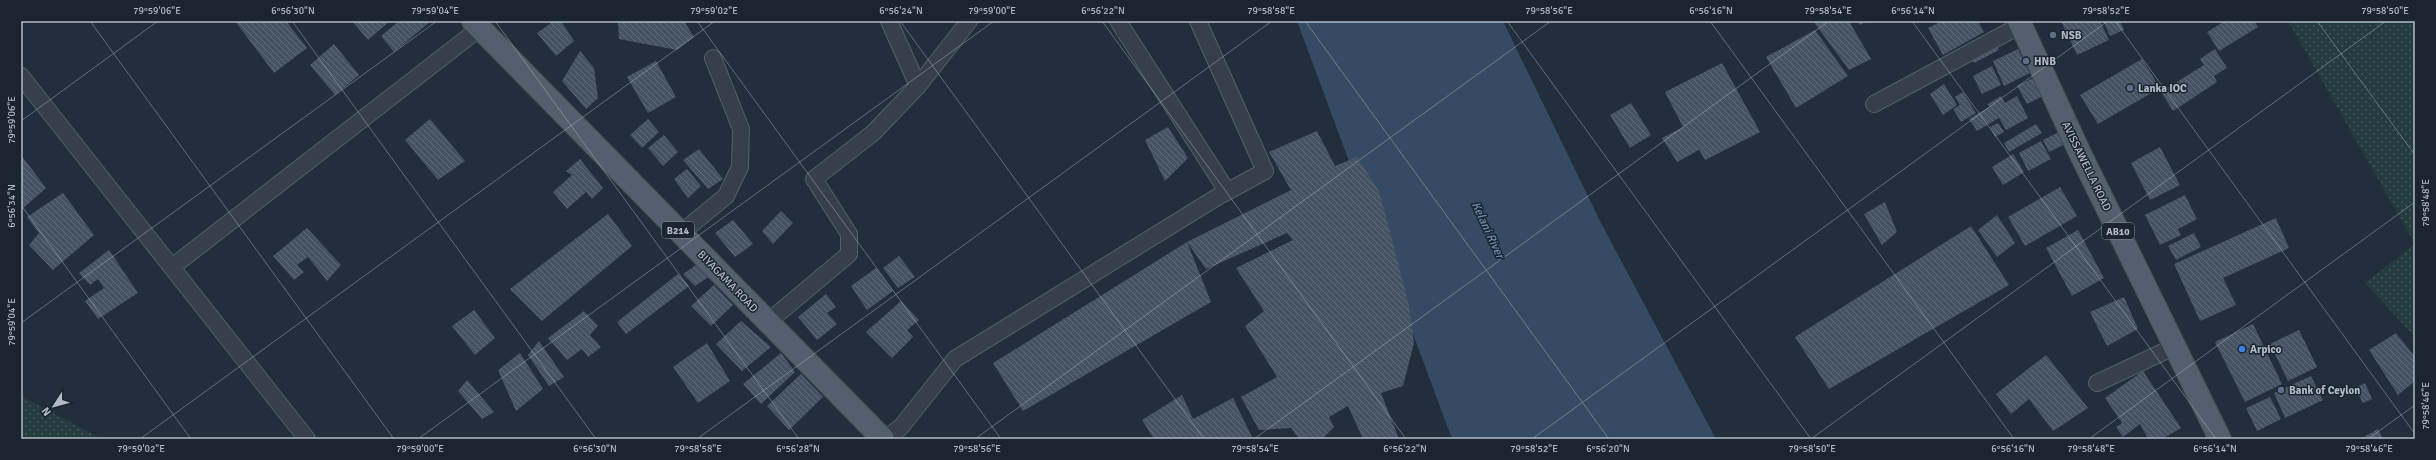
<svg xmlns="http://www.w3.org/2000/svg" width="2436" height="460" font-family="Signika,sans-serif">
	<defs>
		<pattern id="grass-dots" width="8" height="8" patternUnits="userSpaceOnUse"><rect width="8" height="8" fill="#243c3d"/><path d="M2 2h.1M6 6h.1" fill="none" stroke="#415658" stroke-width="1.8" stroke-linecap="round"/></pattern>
		<pattern id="building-back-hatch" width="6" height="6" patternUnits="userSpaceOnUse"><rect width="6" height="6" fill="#465363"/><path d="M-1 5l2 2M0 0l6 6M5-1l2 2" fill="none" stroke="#5e6a78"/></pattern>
	</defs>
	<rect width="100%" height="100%" fill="#222e3c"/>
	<path fill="url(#grass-dots)" d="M2288 21H2415V244Z
		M2415 244V337L2365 283Z
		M21 396 102 439H21Z"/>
	<path fill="#354b64" d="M1297 21H1503L1601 223 1716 439H1452Z"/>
	<path fill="url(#building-back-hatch)" d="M235 21H286L307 48 274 73Z
		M352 21H390L368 40Z
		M399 21H431L394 52 381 36Z
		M554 21H561L574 41 556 56 537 33Z
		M618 21H684L694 37 677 50 619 39Z
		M1813 21H1849L1871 59 1849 70Z
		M1858 21H1867L1860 25Z
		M1942 21H1978L1984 32 1943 55 1928 28Z
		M2061 21H2100L2109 40 2077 55Z
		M2103 21H2120L2124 30 2110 36Z
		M2225 21H2254L2258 27 2219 51 2207 32Z
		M1815 30 1848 76 1796 108 1766 57Z
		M1994 40 1999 50 1974 63 1969 54Z
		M334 44 359 75 335 95 310 65Z
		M2018 49 2030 73 2004 86 1993 61Z
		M2215 49 2227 68 2214 76 2217 82 2173 111 2161 92 2204 65 2200 59Z
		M580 51 594 68 598 98 586 109 562 81Z
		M2142 59 2160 88 2098 124 2080 95Z
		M656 61 676 97 648 113 627 77Z
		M1722 63 1760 132 1705 160 1699 150 1677 162 1662 138 1683 127 1665 92Z
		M1992 66 2001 85 1982 94 1973 76Z
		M2033 78 2043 96 2027 104 2017 86Z
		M1944 84 1957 105 1943 115 1930 94Z
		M1963 92 1976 113 1961 122 1953 109 1960 105 1955 97Z
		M2001 96 2005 103 2017 96 2028 118 2006 130 1999 118 1977 131 1969 119 1989 107 1988 104Z
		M1631 103 1651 135 1630 148 1610 115Z
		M430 119 465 161 438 180 405 140Z
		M648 119 659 132 642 148 630 135Z
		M1998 123 2004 132 1995 137 1990 127Z
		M2036 124 2042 133 2009 152 2004 143Z
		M1168 127 1188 158 1165 181 1145 140Z
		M1317 131 1335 166 1357 157 1379 191 1409 305 1414 343 1403 386 1381 393 1399 439H1363L1348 406 1329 417 1334 427 1322 439H1299L1291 428 1259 430 1241 397 1277 377 1245 326 1264 311 1236 268 1293 240 1287 233 1206 269 1187 242 1291 190 1269 152Z
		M2059 132 2065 144 2049 152 2043 140Z
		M664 135 678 152 663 166 648 148Z
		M2041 141 2051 159 2028 171 2019 153Z
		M2160 147 2180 185 2150 200 2131 163Z
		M699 149 723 179 708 189 683 160Z
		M2013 154 2024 172 2003 185 1992 167Z
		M21 155 46 188 21 210Z
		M580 159 603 188 592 199 586 192 567 209 553 192 572 175 566 171Z
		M687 169 701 186 688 198 674 179Z
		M2060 187 2077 216 2025 246 2008 217Z
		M63 193 94 235 53 270 29 245 39 233 27 217Z
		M2185 195 2197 219 2178 229 2181 235 2160 245 2145 215Z
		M1885 202 1897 232 1882 245 1864 214Z
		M781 211 793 223 773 244 762 231Z
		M608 214 632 246 542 321 510 289Z
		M1997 215 2015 243 1997 257 1978 230Z
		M2276 218 2289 248 2223 278 2236 305 2200 321 2174 264Z
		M733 220 753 244 735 257 715 233Z
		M1971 226 2009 285 1829 389 1795 337Z
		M307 228 341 265 327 281 308 257 297 265 304 272 294 280 273 256Z
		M2078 230 2104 278 2072 296 2046 248Z
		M2194 233 2201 247 2176 260 2168 246Z
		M1187 242 1211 302 1023 411 993 363Z
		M109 250 138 293 98 319 85 301 104 288 98 279 90 285 79 273Z
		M899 256 915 277 898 288 883 268Z
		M699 263 710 276 695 286 683 274Z
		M876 268 893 291 867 310 851 286Z
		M678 274 689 286 626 334 617 322Z
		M714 285 733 305 711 326 691 306Z
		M826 294 836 307 827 313 837 324 817 340 798 317Z
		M2124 297 2138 329 2107 346 2090 312Z
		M901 301 919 320 907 330 913 337 892 358 866 332Z
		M474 310 495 338 475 355 452 326Z
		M584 311 598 326 590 335 601 347 588 357 582 349 567 360 548 338Z
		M741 321 771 347 742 371 716 344Z
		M2253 324 2282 384 2245 402 2215 342Z
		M2299 330 2317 367 2288 381 2270 344Z
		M2396 333 2415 357V381L2398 395 2369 350Z
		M539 341 564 377 549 386 528 355Z
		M707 343 730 381 698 403 673 367Z
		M520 353 543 389 516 411 498 370Z
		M781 353 795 372 761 404 743 384Z
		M2046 355 2088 408 2053 431 2029 399 2011 414 1996 394Z
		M2143 371 2181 428 2162 439H2148L2140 424 2123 437 2116 427 2122 423 2105 398Z
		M801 374 823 397 789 430 767 406Z
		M2311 376 2323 400 2285 418 2274 393Z
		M467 380 494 412 482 419 458 391Z
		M2365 383 2372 399 2363 403 2355 388Z
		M1182 395 1193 419 1233 398 1252 437 1154 439 1142 420Z
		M2270 397 2281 419 2257 431 2246 408Z
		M2378 429 2383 439H2360Z"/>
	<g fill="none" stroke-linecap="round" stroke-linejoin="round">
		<defs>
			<path id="street" d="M889 21 918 86
				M1198 21 1265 171 1223 194
				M21 76 307 439
				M1874 104 2021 25
				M681 233 726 196 740 167 741 129 713 58
				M172 267 480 28
				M768 322 849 254V234L814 179 873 133 918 86 969 21
				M2097 383 2176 346
				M885 439 901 427 955 359 1227 191 1118 21"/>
			<path id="primary" d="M473 21 883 439
				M2019 21 2080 153 2220 439"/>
		</defs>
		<use href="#street" stroke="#545e6a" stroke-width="18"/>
		<use href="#primary" stroke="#3f4955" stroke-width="24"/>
		<use href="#street" stroke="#36404d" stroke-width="16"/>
		<use href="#primary" stroke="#545f6d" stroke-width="22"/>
	</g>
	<path fill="none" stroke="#b1bbc8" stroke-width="1" stroke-opacity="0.45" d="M90 21 394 439M292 21 596 439M495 21 799 439M697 21 1001 439M900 21 1204 439M1102 21 1406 439M1305 21 1609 439M1507 21 1811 439M1710 21 2014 439M1912 21 2216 439M2115 21 2415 434M2317 21 2415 155M21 121 158 21M21 205 191 439M21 323 437 21M140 439 715 21M418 439 994 21M697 439 1272 21M975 439 1551 21M1254 439 1829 21M1532 439 2108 21M1811 439 2386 21M2089 439 2415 202M2368 439 2415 405"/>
	<g fill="#5c6f8a" stroke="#1b2531" stroke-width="1.5">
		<circle cx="2053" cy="35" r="4"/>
		<circle cx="2026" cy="61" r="4"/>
		<circle cx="2130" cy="88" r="4"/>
		<circle cx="2281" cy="390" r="4"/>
	</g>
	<circle fill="#3f7fe0" stroke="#1b2531" stroke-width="1.5" cx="2242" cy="349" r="4"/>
	<g text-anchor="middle" stroke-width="3" stroke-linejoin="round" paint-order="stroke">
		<g fill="#1b2531" stroke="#848e9b" stroke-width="1">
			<rect x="662" y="222" width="32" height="16" rx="3"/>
			<rect x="2102" y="223" width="32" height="16" rx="3"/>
		</g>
		<g font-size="10" font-weight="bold" fill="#b1bbc8">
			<text x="678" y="234">B214</text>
			<text x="2118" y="235">AB10</text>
		</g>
		<g font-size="11" font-weight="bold" fill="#b1bbc8" stroke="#1b2531" text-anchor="start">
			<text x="2061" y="39">NSB</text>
			<text x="2034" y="65">HNB</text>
			<text x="2138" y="92">Lanka IOC</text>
			<text x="2250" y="353">Arpico</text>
			<text x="2289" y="394">Bank of Ceylon</text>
		</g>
		<g font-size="11" fill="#b1bbc8" stroke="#1b2531">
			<text transform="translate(2087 166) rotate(64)" y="4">AVISSAWELLA ROAD</text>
			<text transform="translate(728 281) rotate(46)" y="4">BIYAGAMA ROAD</text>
		</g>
		<g font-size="12" font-style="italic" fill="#708dad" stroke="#1b2531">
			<text transform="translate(1488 230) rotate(65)" y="4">Kelani River</text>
		</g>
	</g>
	<rect width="2436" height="460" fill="none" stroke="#1b2531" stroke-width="44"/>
	<g transform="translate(54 406) rotate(234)" stroke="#1b2531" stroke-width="3" paint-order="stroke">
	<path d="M0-3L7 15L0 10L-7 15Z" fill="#b1bbc8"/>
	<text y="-6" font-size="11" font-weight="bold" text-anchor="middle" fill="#b1bbc8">N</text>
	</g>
	<rect x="22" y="22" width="2392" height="416" fill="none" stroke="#b1bbc8" stroke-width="1.5"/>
	<g font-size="10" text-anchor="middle" fill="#b1bbc8">
		<text x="157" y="14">79°59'06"E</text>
		<text x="293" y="14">6°56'30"N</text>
		<text x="435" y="14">79°59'04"E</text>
		<text x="714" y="14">79°59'02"E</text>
		<text x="901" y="14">6°56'24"N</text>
		<text x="992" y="14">79°59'00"E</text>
		<text x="1103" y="14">6°56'22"N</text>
		<text x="1271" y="14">79°58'58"E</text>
		<text x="1549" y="14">79°58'56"E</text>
		<text x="1711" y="14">6°56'16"N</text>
		<text x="1828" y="14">79°58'54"E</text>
		<text x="1913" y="14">6°56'14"N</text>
		<text x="2106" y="14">79°58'52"E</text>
		<text x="2385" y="14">79°58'50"E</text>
		<text transform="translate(11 120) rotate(-90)" y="4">79°59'06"E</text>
		<text transform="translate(2425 203) rotate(-90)" y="4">79°58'48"E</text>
		<text transform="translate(11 206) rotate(-90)" y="4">6°56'34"N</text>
		<text transform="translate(11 322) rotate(-90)" y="4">79°59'04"E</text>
		<text transform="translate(2425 406) rotate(-90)" y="4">79°58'46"E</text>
		<text x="141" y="452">79°59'02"E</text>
		<text x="420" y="452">79°59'00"E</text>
		<text x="595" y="452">6°56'30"N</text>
		<text x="698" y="452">79°58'58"E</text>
		<text x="798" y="452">6°56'28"N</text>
		<text x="977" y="452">79°58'56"E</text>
		<text x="1255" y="452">79°58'54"E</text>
		<text x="1405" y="452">6°56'22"N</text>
		<text x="1534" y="452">79°58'52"E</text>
		<text x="1608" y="452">6°56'20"N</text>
		<text x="1812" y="452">79°58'50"E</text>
		<text x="2013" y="452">6°56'16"N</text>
		<text x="2091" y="452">79°58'48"E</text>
		<text x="2215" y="452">6°56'14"N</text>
		<text x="2369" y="452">79°58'46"E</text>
	</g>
</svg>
